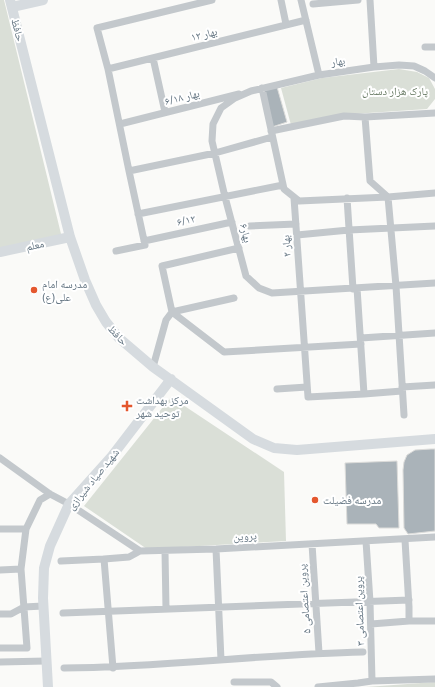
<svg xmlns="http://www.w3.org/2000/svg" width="435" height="687" font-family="'Public Sans','Noto Naskh Arabic',sans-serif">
	<rect width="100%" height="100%" fill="#fafaf8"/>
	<path fill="#dadfd7" d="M0 0H4L62 238 0 252Z
		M399 69 417 72 429 78 435 89V99L427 109 353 114 291 125 281 88 322 78Z
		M171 397 284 472 286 541 147 549 84 506Z
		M435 682V687H366Z"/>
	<path fill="#aab3b9" stroke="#dcdcda" d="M277 87 287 122 272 127 264 90Z
		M431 449H435V531L408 534 404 528 403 470 404 462 407 455 415 450Z
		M397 461 399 528H379L376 524H347L345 463Z"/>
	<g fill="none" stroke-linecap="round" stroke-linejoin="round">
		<path stroke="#c3c8cc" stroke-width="7" d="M281 0 286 24
			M301 0 319 75 374 67 399 65 414 66 425 71 435 78
			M370 0 374 67
			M313 4 358 0
			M425 47H435
			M153 58 165 112
			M108 69 306 20
			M319 75 251 91 235 98 221 108 213 124 212 141 225 197 246 276 259 288 272 293 435 283
			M262 88 284 189 299 201 388 197 435 193
			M120 124 239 94
			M271 131 344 116 365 117
			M129 171 108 69 97 28 212 0
			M294 198 308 397 364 394
			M347 198 353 289
			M138 214 283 185
			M250 226 296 224
			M297 235 349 230 435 226
			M144 241 232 222
			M116 251 145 245 129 171 215 153 272 137
			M357 288 364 394 402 391
			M234 298 172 312 224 352 361 344
			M361 338 435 333
			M153 367 166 320 172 312 162 266 239 248
			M402 387 435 385
			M277 389 307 387
			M404 415 396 286 388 197 370 181 365 117 435 113
			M0 458 50 494 69 504 140 551 216 549 435 537
			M0 529H26
			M405 540 409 607V621
			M366 541 370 602 372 681
			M312 544 319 653
			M216 549 221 660
			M165 551 166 609
			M104 559 129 557 140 551
			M61 561 104 559 113 668
			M21 569 26 529 40 500 50 494
			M0 570 21 569 27 648H0
			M63 613 409 600
			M0 614H11L24 607 43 606
			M371 624 409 621H435
			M0 662 46 661
			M64 668C164 667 263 654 363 652
			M234 682H271L277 687
			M318 687 358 683 372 681 435 679"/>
		<path stroke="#d6dbdf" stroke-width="10" d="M10 0 70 237 85 280 96 305 106 322 119 338 153 367 253 439 274 448 297 450 435 439
			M12 7 43 0
			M0 252 70 237
			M48 687 43 598 44 568 50 546 69 504 112 456 171 379"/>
	</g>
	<g fill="#e4572e" stroke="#fff" stroke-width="1.5">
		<circle cx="34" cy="290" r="4"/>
		<path d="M125 400h4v4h4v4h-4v4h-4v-4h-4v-4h4z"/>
		<circle cx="315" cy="500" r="4"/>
	</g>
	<g text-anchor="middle" stroke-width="4" stroke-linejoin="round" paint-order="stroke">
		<g font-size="11" fill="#657683" stroke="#fff">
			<text transform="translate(18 30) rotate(76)" y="4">حافظ</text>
			<text transform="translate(204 34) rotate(-14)" y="4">بهار ۱۲</text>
			<text transform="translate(338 61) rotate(-8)" y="4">بهار</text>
			<text transform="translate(182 97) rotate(-14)" y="4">بهار ۶/۱۸</text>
			<text transform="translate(186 220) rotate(-13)" y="4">۶/۱۲</text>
			<text transform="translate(246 233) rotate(75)" y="4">بهار۶</text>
			<text transform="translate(35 245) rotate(-12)" y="4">معلم</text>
			<text transform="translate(286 246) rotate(-94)" y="4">بهار ۲</text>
			<text transform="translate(118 335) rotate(47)" y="4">حافظ</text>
			<text transform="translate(93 479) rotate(-51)" y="4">شهید صیاد شیرازی</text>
			<text transform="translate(245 536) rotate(-3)" y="4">پروین</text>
			<text transform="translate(304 599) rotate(-94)" y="4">پروین اعتصامی ۵</text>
			<text transform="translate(359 611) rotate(-92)" y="4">پروین اعتصامی ۳</text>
		</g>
		<g font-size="11" fill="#687a64" stroke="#fff">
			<text x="395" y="95">پارک هزار دستان</text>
		</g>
		<g font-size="11" fill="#657683" stroke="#fff" text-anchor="start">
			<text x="42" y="288">مدرسه امام<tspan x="42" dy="13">علی(ع)</tspan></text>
			<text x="136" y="404">مرکز بهداشت<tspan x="136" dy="13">توحید شهر</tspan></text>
			<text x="323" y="504">مدرسه فضیلت</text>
		</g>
	</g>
</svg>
